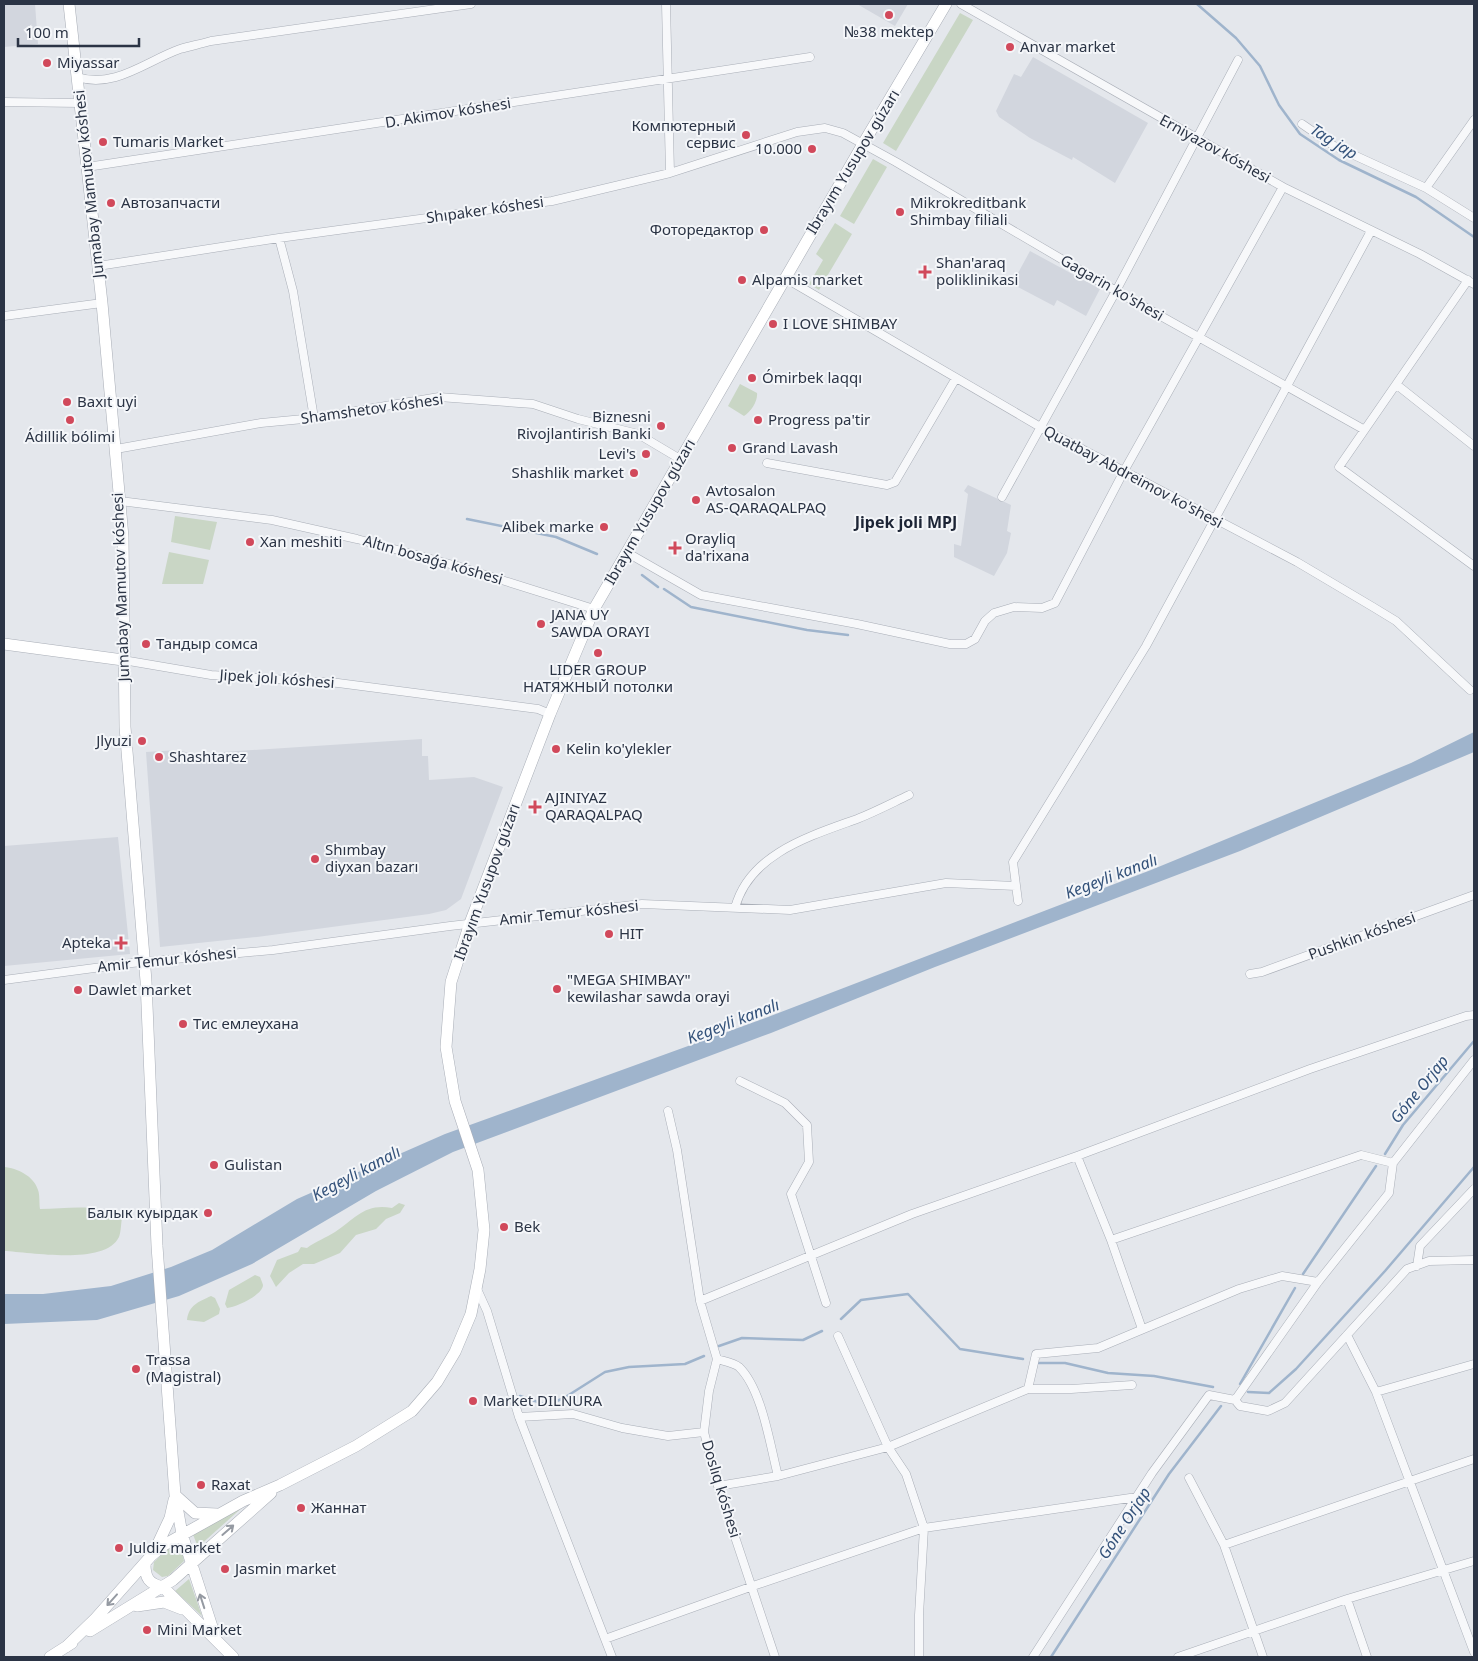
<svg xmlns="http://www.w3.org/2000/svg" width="1478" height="1661" font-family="'Noto Sans',sans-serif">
	<rect width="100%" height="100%" fill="#e4e7ec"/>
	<path fill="#d2d6de" d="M4 4H35L38 44 4 47Z
		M857 4H908L895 26Z
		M1033 57 1148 123 1115 183 1073 157 1072 160 1030 138 999 117 996 111 1014 74 1021 77Z
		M1030 251 1100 289 1086 316 1057 300 1054 306 1012 284Z
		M968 485 1011 505 1007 531 1011 533 1007 553 994 576 954 557V544L961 546 968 494 964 491Z
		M422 739V756H428L429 780 474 777 503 787 461 899 446 910 429 914 257 937 160 947 146 752 178 750 193 754Z
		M118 837 130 954 4 966V846Z"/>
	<path fill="#c9d6c5" d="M960 13 973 20 896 151 883 143Z
		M873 159 887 167 854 224 840 216Z
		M835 223 852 234 819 290 809 284 823 260 816 254Z
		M740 384 757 393C758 401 751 412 744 416L728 406Z
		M175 516 217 522 210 550 171 542Z
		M169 552 209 560 203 584H162Z
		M4 1167C17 1168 34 1176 38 1190 40 1195 39 1203 40 1209 67 1209 98 1202 122 1218 121 1223 121 1232 119 1237 105 1266 30 1252 4 1251Z
		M399 1203 405 1205 400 1213 386 1219 376 1229 356 1235 340 1253 314 1264H303L289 1273 276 1287 270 1276 277 1260 298 1252 301 1247 307 1248C316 1241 326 1238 335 1232 356 1218 365 1203 392 1208Z
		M255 1275 260 1277C261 1279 262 1282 263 1285 263 1295 236 1307 227 1308L225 1304 229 1290Z
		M211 1296 215 1298 220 1309 219 1314 204 1322 187 1320C189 1305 198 1302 211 1296Z
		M245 1505 198 1547 192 1532Z
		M177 1547 182 1550 184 1561 168 1576 162 1577 153 1570 154 1562 169 1548Z
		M189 1579 202 1616 175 1591Z"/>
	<path fill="#9fb4cc" d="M1474 732V752L1240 851 935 967 771 1033 453 1152 376 1191 252 1264 179 1296 97 1320 4 1324V1294H43L111 1286 171 1267 212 1250 297 1199 445 1134 768 1017 1151 870 1411 763Z"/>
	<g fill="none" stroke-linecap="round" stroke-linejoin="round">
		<path stroke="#9fb4cc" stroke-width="2.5" d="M1197 4 1236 38 1260 66 1279 105 1300 134 1339 160 1416 197 1474 237
			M467 519 556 537 597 554
			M642 575 658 587
			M664 589 691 607 807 630 848 635
			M1385 1154 1403 1125 1474 1041
			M1303 1274 1376 1166
			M841 1319 861 1300 908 1294 960 1349 1023 1359
			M719 1346 742 1338 803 1340 822 1331
			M1039 1363H1065L1108 1373 1154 1376 1213 1387
			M1240 1384 1295 1288
			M1248 1392 1269 1393 1296 1369 1385 1271 1474 1167
			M520 1396 547 1405 564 1398 605 1372 629 1367 685 1364 704 1356
			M1051 1657 1169 1474 1221 1406"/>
		<defs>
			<path id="street" d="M666 4 670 173
				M961 4 1283 187 1420 254 1474 284
				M77 77C115 89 146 61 180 49 190 46 201 44 211 41L471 4
				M4 102 80 103
				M1302 124 1334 146 1426 188 1474 218
				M87 167 810 57
				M1426 188 1474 120
				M279 238 293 291 314 418
				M98 266 279 238 552 201 670 173 797 132 825 128 843 133 896 162 1116 291 1363 429
				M785 278 1042 428 1297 562 1373 607 1396 621 1470 690
				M1468 280 1339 467 1474 566
				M4 316 102 303
				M1397 385 1474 446
				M116 449 261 423 314 418 439 397 533 404 578 419 638 434 680 459
				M767 463 887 485 895 482 956 378
				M1002 497 1116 291 1238 60
				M120 501 272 520 357 539 457 566 594 609
				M626 552 701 595 857 624 950 644H966L975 639 985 621 994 613 1014 607 1042 608 1055 603 1124 471 1283 187
				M123 660 211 675 338 683 538 709 550 714
				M1018 901 1013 862 1146 646 1371 231
				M735 908C749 854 810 836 857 819 875 812 892 803 909 795
				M1250 974 1262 972 1474 895
				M4 980 132 963 273 950 450 926 642 904 790 910 946 883 1016 886
				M740 1081 785 1103 807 1125 809 1162 791 1194 826 1303
				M668 1111 677 1150 700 1301 717 1359 709 1391 704 1432 718 1486 775 1657
				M1077 1156 1111 1240 1142 1329
				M1111 1240 1361 1155 1393 1163
				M1417 1266 1420 1246 1474 1189
				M477 1289 487 1311 519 1417 612 1657
				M700 1301 912 1214 1077 1156 1310 1069 1466 1016 1474 1015
				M1347 1335 1376 1392 1474 1652
				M838 1336 888 1447 906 1474 924 1528 919 1615V1657
				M717 1359C723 1361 734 1363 739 1367 762 1389 770 1445 778 1476
				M1028 1389 1036 1354 1098 1348 1239 1289 1282 1276 1318 1282
				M1376 1392 1474 1364
				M1235 1400 1318 1282 1389 1193 1393 1163 1474 1060
				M519 1417 573 1414 622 1428 668 1436 704 1432
				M1189 1478 1224 1545 1263 1657
				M718 1486 778 1476 888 1447 1028 1389H1071L1132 1385
				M1224 1545 1474 1459
				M1347 1599 1367 1657
				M605 1639 753 1586 924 1528 1137 1497
				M1033 1657 1152 1473 1209 1395 1235 1400 1240 1406 1268 1411 1285 1403 1407 1269 1429 1261 1474 1260
				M1178 1657 1347 1599 1474 1561"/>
			<path id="secondary" d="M69 4 102 303 123 537 125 727 146 981 157 1246 175 1495 182 1534 216 1639
				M4 644 123 660
				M175 1495 195 1513 217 1514
				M155 1550 170 1518 174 1500
				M145 1564C145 1578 149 1584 163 1587L233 1657
				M137 1606 164 1602 182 1609
				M90 1631 173 1580 271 1493
				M66 1647 96 1618 151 1556 164 1545 243 1501 280 1485 356 1446 412 1411 437 1382 455 1352 471 1314 480 1269 484 1230 478 1170 455 1101 446 1047 451 982 470 923 550 714 594 609 863 144 946 4
				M50 1657 72 1643"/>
		</defs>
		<use href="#street" stroke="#a9aeb7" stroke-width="9"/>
		<use href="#secondary" stroke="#a9aeb7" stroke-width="12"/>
		<use href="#street" stroke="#f7f8fa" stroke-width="8"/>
		<use href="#secondary" stroke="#fff" stroke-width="11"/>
	</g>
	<defs><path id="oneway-shaft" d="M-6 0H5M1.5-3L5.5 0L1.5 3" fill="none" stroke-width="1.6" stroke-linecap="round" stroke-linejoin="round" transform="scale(1.25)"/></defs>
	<g stroke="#959aa2">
		<use href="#oneway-shaft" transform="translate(228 1530) rotate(-41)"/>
		<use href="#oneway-shaft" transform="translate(112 1600) rotate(132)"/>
		<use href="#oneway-shaft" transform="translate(202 1601) rotate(-108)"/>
	</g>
	<g fill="#d1495b" stroke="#f4f6f9" stroke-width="2">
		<circle cx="889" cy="15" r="5"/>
		<circle cx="1010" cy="47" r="5"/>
		<circle cx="47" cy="63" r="5"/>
		<circle cx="746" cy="135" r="5"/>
		<circle cx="103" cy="142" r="5"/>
		<circle cx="812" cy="149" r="5"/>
		<circle cx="111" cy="203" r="5"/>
		<circle cx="900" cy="212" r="5"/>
		<circle cx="764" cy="230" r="5"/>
		<path d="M922.5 264.5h5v5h5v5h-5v5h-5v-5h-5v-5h5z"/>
		<circle cx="742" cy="280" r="5"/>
		<circle cx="773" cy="324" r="5"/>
		<circle cx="752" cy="378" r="5"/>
		<circle cx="67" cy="402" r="5"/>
		<circle cx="70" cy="420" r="5"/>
		<circle cx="758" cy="420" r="5"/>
		<circle cx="661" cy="426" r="5"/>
		<circle cx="732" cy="448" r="5"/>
		<circle cx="646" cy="454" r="5"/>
		<circle cx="634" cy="473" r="5"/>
		<circle cx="696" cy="500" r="5"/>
		<circle cx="604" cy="527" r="5"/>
		<circle cx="250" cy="542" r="5"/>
		<path d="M672.5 540.5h5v5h5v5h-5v5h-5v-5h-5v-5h5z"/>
		<circle cx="541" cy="624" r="5"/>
		<circle cx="146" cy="644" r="5"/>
		<circle cx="598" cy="653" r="5"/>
		<circle cx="142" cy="741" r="5"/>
		<circle cx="556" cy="749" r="5"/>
		<circle cx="159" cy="757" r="5"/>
		<path d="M532.5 799.5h5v5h5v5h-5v5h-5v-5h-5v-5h5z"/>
		<circle cx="315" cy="859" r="5"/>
		<circle cx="609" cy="934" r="5"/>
		<path d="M118.5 935.5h5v5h5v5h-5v5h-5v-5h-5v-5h5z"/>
		<circle cx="557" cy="989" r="5"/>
		<circle cx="78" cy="990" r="5"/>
		<circle cx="183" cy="1024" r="5"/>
		<circle cx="214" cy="1165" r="5"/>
		<circle cx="208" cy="1213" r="5"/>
		<circle cx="504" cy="1227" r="5"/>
		<circle cx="136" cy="1369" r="5"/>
		<circle cx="473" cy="1401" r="5"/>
		<circle cx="201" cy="1485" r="5"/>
		<circle cx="301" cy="1508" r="5"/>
		<circle cx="119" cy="1548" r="5"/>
		<circle cx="225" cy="1569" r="5"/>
		<circle cx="147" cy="1630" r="5"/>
	</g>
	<g text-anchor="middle" stroke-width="4" stroke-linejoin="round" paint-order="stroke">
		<g font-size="15" fill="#2b3445" stroke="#f4f6f9" text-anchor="start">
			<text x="889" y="37" text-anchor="middle">№38 mektep</text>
			<text x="1020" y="52">Anvar market</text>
			<text x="57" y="68">Miyassar</text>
			<text x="736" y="131" text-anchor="end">Компютерный<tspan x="736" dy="17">сервис</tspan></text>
			<text x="113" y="147">Tumaris Market</text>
			<text x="802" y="154" text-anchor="end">10.000</text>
			<text x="121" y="208">Автозапчасти</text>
			<text x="910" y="208">Mikrokreditbank<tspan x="910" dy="17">Shimbay filiali</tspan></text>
			<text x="754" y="235" text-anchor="end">Фоторедактор</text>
			<text x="936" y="268">Shan'araq<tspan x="936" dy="17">poliklinikasi</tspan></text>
			<text x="752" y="285">Alpamis market</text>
			<text x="783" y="329">I LOVE SHIMBAY</text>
			<text x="762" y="383">Ómirbek laqqı</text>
			<text x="77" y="407">Baxıt uyi</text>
			<text x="651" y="422" text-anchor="end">Biznesni<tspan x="651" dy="17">Rivojlantirish Banki</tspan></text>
			<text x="768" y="425">Progress pa'tir</text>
			<text x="70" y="442" text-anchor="middle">Ádillik bólimi</text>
			<text x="742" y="453">Grand Lavash</text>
			<text x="636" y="459" text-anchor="end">Levi's</text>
			<text x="624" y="478" text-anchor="end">Shashlik market</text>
			<text x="706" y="496">Avtosalon<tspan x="706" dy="17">AS-QARAQALPAQ</tspan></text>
			<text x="594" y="532" text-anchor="end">Alibek marke</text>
			<text x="685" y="544">Orayliq<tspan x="685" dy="17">da'rixana</tspan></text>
			<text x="260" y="547">Xan meshiti</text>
			<text x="551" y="620">JANA UY<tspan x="551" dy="17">SAWDA ORAYI</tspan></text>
			<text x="156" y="649">Тандыр сомса</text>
			<text x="598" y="675" text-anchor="middle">LIDER GROUP<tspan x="598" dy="17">НАТЯЖНЫЙ потолки</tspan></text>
			<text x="132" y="746" text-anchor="end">Jlyuzi</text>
			<text x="566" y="754">Kelin ko'ylekler</text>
			<text x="169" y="762">Shashtarez</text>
			<text x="545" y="803">AJINIYAZ<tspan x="545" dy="17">QARAQALPAQ</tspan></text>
			<text x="325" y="855">Shımbay<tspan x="325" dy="17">diyxan bazarı</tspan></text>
			<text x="619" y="939">HIT</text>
			<text x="111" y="948" text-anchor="end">Apteka</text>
			<text x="567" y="985">"MEGA SHIMBAY"<tspan x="567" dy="17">kewilashar sawda orayi</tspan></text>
			<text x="88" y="995">Dawlet market</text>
			<text x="193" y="1029">Тис емлеухана</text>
			<text x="224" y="1170">Gulistan</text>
			<text x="198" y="1218" text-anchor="end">Балык куырдак</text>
			<text x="514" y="1232">Bek</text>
			<text x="146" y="1365">Trassa<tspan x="146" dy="17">(Magistral)</tspan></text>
			<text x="483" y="1406">Market DILNURA</text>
			<text x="211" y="1490">Raxat</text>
			<text x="311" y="1513">Жаннат</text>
			<text x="129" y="1553">Juldiz market</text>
			<text x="235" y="1574">Jasmin market</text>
			<text x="157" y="1635">Mini Market</text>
		</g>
		<g font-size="15" fill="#2b3445" stroke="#f4f6f9">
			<text transform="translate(448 113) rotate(-9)" y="5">D. Akimov kóshesi</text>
			<text transform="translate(1215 149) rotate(29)" y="5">Erniyazov kóshesi</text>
			<text transform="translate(853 162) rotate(-59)" y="5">Ibrayım Yusupov gúzarı</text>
			<text transform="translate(89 184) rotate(-96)" y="5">Jumabay Mamutov kóshesi</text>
			<text transform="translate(485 210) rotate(-8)" y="5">Shıpaker kóshesi</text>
			<text transform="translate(1112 288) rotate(30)" y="5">Gagarin ko'shesi</text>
			<text transform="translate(372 409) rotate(-8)" y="5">Shamshetov kóshesi</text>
			<text transform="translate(1133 477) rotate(28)" y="5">Quatbay Abdreimov ko'shesi</text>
			<text transform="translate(650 512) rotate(-60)" y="5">Ibrayım Yusupov gúzarı</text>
			<text transform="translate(433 560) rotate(16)" y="5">Altın bosaǵa kóshesi</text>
			<text transform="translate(121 587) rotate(-92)" y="5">Jumabay Mamutov kóshesi</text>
			<text transform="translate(277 679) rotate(4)" y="5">Jipek jolı kóshesi</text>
			<text transform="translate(487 882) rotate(-70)" y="5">Ibrayım Yusupov gúzarı</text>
			<text transform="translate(569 913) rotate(-6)" y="5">Amir Temur kóshesi</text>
			<text transform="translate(1362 936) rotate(-20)" y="5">Pushkin kóshesi</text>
			<text transform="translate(167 960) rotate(-6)" y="5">Amir Temur kóshesi</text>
			<text transform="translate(721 1489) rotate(73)" y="5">Doslıq kóshesi</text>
		</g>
		<g font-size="16" font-style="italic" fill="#34527a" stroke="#f4f6f9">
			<text transform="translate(1334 141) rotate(32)" y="6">Tag jap</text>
			<text transform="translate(1111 876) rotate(-21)" y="6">Kegeyli kanalı</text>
			<text transform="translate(733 1021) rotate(-21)" y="6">Kegeyli kanalı</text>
			<text transform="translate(1419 1089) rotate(-51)" y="6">Góne Orjap</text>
			<text transform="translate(356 1173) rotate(-28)" y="6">Kegeyli kanalı</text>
			<text transform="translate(1124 1523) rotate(-57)" y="6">Góne Orjap</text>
		</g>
		<g font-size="16" font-weight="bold" fill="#1d2536" stroke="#f4f6f9">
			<text x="906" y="528">Jipek joli MPJ</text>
		</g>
	</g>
	<rect width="1478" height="1661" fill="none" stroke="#2b3445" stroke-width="10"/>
	<path d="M18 38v8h121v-8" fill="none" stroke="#2b3445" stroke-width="2.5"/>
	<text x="25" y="38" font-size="15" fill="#2b3445" stroke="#f4f6f9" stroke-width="4" paint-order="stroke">100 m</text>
</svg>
